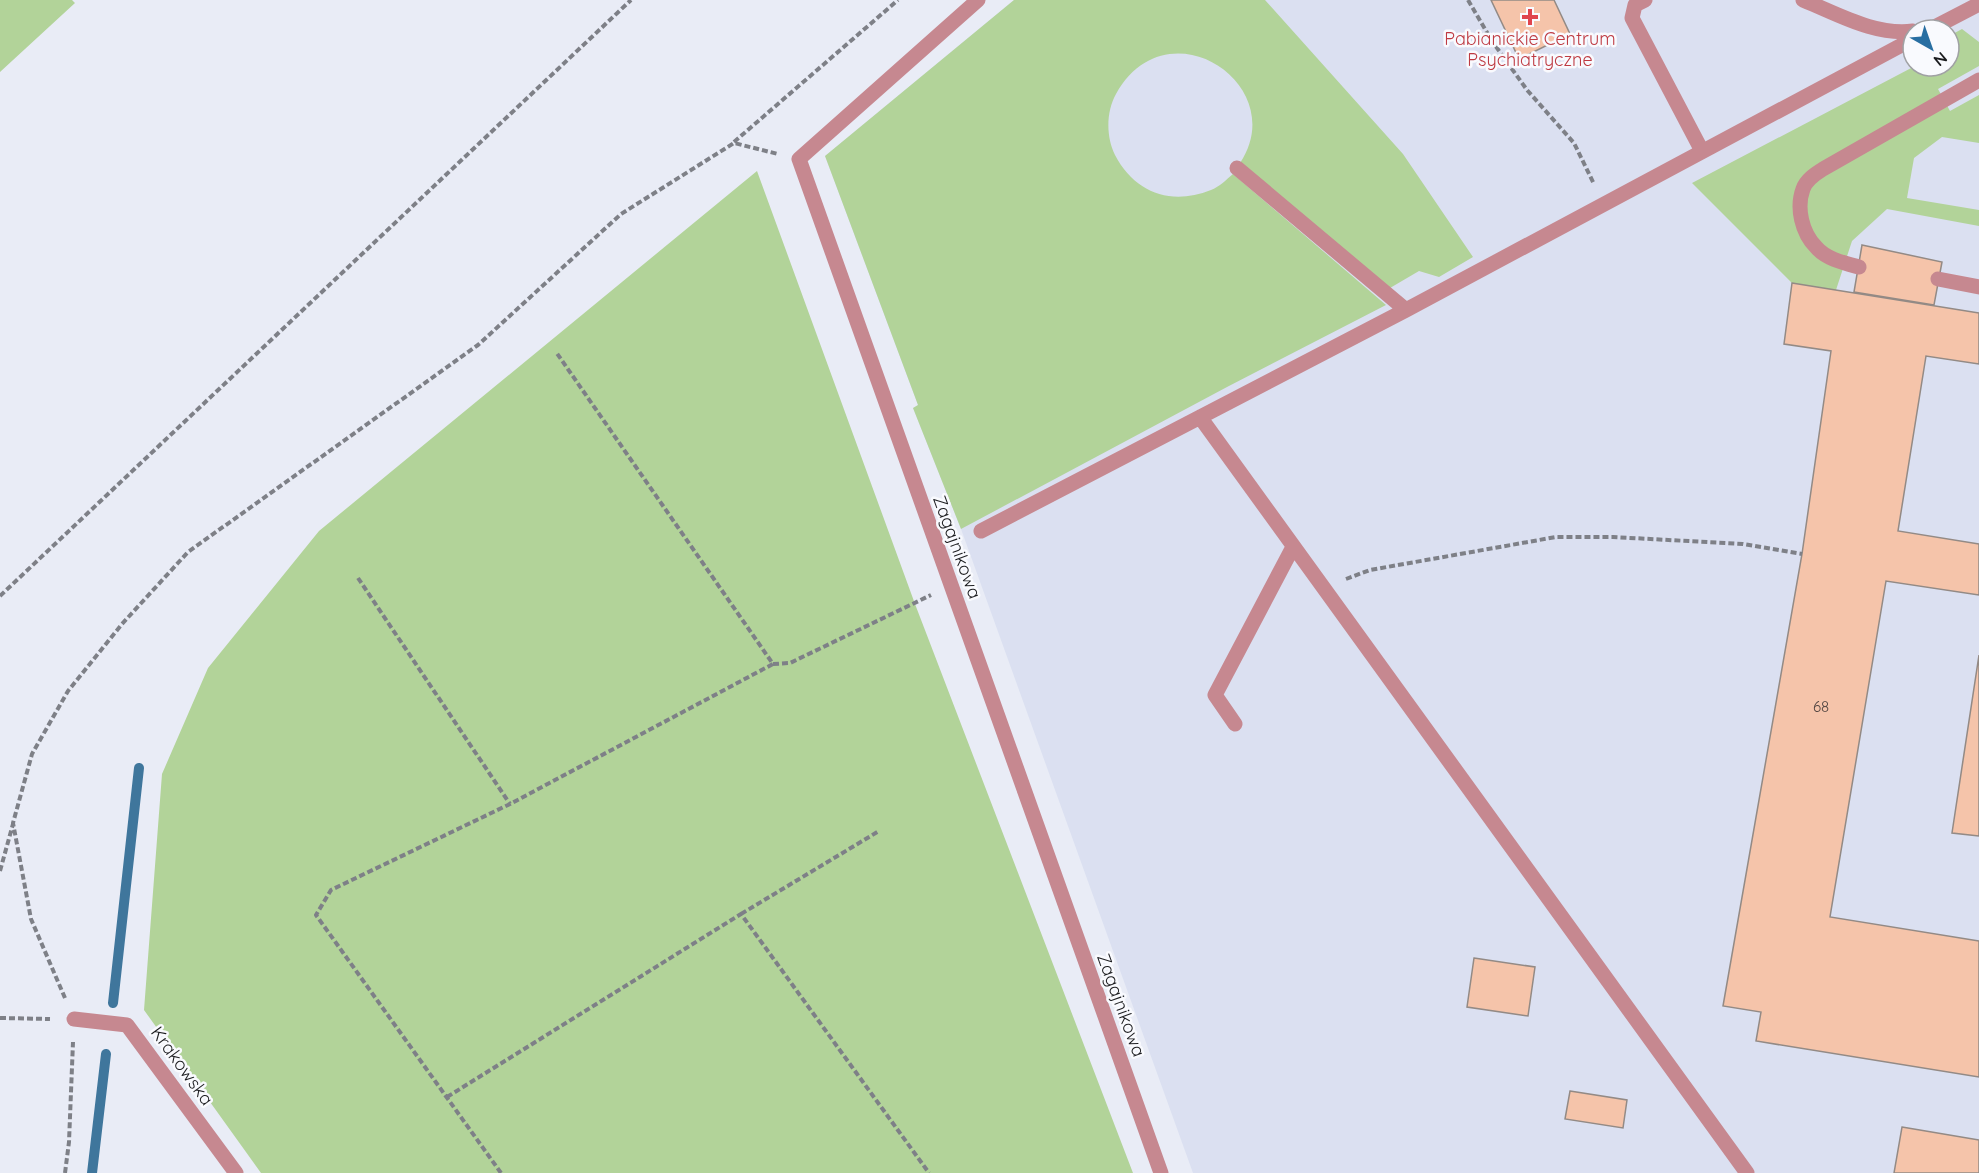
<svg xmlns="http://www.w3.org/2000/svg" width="1979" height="1173" font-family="Quicksand,sans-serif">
	<rect width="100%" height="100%" fill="#e9ecf6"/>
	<path fill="#dbe0f1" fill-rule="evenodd" d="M1014 0H1979V1173H1193L961 529 913 408 918 405 825 156ZM1913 30H1949V66H1913Z"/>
	<path fill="#b2d399" d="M0 0H72L75 3 0 72Z
		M1014 0H1265L1403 154 1473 257 1439 277 1419 271 1390 288 1240 163C1292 85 1167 2 1116 94 1106 112 1106 137 1115 155 1135 193 1171 206 1211 190 1219 187 1226 180 1233 174L1386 305 1227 387 961 529 913 408 918 405 825 156Z
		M1962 29 1979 42V66L1938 89 1950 111 1979 95V143L1942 137 1914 158 1907 198 1979 210V226L1887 209 1852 241 1836 290 1792 283 1692 183 1915 66H1949V36Z
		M757 171 915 604 1133 1173H261L144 1010 162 774 208 668 319 531Z"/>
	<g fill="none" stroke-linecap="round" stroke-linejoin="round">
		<path stroke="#3f769c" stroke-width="10" d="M113 1003 139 768
			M92 1173 106 1054"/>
	</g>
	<path fill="#f5c4aa" stroke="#938a85" stroke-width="1.5" d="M1491 0H1554L1570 34 1519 59Z
		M1862 245 1942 262 1934 305 1854 292Z
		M1792 283 1979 313V364L1926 356 1898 531 1979 544V595L1886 581 1830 917 1979 941V1077L1756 1041 1761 1012 1723 1006 1802 554 1831 351 1784 344Z
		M1979 655V836L1952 833Z
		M1474 958 1535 967 1528 1016 1467 1007Z
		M1570 1091 1627 1100 1623 1128 1565 1119Z
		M1902 1127 1979 1140V1173H1894Z"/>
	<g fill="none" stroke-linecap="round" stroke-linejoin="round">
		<path stroke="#7e8087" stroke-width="4" stroke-dasharray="6 3" stroke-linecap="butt" d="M1468 0 1492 41 1527 90 1574 143 1594 184
			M734 142 898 0
			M358 578 510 804
			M1346 579 1370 570 1556 537H1613L1743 544 1802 554
			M0 596 631 0
			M773 664 790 663 931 595
			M0 871 13 824
			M741 914 879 831
			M65 998 31 919 13 823 32 754 68 691 122 624 188 552 478 345 621 214 734 143 778 154
			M0 1018 50 1019
			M447 1097 741 914 929 1173
			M65 1173 69 1142 73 1042
			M501 1173 316 915 331 890 510 804 773 664 556 352"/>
		<path stroke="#c68890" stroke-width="15" d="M1645 0 1635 5 1632 18 1702 151
			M1803 0C1838 14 1875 36 1913 31
			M1929 30 1979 4
			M1237 168 1406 310
			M1859 267C1844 263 1826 259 1816 247 1802 233 1796 208 1803 189 1806 180 1815 174 1823 169L1979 80
			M1938 279 1979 287
			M1200 417 1747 1173
			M981 531 1406 310 1913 39
			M1235 724 1215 695 1293 547"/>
		<path stroke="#c68890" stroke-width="15" d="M978 0 799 159 1161 1173
			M74 1019 127 1025 236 1173"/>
	</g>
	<path fill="#e0444e" stroke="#f9fafe" stroke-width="2" d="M1527 8h6v6h6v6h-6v6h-6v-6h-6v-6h6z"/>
	<g text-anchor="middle" stroke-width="5" stroke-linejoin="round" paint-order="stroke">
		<g font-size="15" fill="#514541">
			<text x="1821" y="712">68</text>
		</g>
		<g font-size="18" fill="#be3a42" stroke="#f9fafe">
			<text x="1530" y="45">Pabianickie Centrum<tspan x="1530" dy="21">Psychiatryczne</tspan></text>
		</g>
		<g font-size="18" fill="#1a1b1e" stroke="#f9fafe">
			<text transform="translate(957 547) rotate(70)" y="6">Zagajnikowa</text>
			<text transform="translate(1121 1005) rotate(70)" y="6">Zagajnikowa</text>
			<text transform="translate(182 1066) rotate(54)" y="6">Krakowska</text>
		</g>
	</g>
	<g transform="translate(1931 48) rotate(140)"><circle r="28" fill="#f9fafe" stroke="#a0a1a4" stroke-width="1.5"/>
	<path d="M0-4.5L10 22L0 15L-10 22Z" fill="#286ea2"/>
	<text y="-9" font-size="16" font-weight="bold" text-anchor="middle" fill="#1a1b1e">N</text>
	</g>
</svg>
